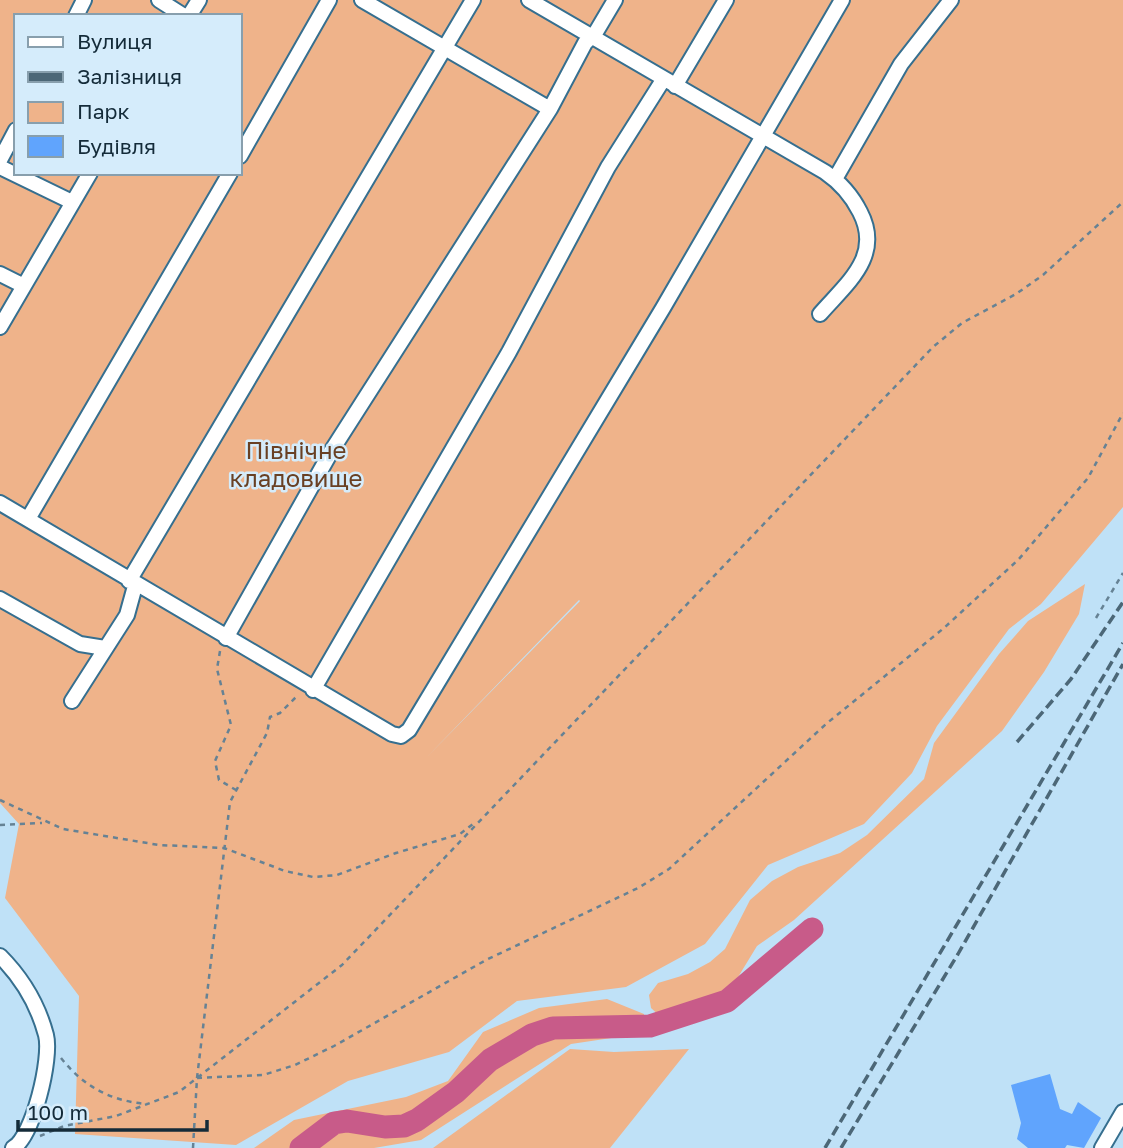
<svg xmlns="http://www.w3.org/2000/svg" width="1123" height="1148" font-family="'Golos Text',sans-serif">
	<rect width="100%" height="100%" fill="#bfe1f7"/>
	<path fill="#efb38a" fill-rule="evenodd" d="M0 0H1123V507L1041 604 1009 629 937 726 912 773 864 824 768 865 705 944 626 987 517 1001 449 1052 348 1081 236 1145 75 1134 79 996 5 898 19 824 0 803ZM16 16H240V173H16ZM579 600 580 601 423 761Z
		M1085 584 1079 614 1044 672 1002 731 794 920 757 946 732 987 676 1014 662 1018 651 1008 649 995 658 983 688 974 710 962 725 949 750 900 772 881 798 867 840 853 867 835 924 779 934 743 999 654 1028 621Z
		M607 999 644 1014 645 1033 571 1044 421 1140 374 1148H254L294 1120 406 1097 448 1081 483 1032 539 1008Z
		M570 1049 614 1052 689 1049 610 1148H433Z"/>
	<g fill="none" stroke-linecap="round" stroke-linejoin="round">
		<path stroke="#c85b89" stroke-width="23" d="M301 1148 334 1123 347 1121 385 1127 404 1126 417 1120 456 1092 490 1060 532 1035 553 1028 650 1026 727 1001 812 929"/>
	</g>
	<path fill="#60a4fd" d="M1050 1074 1060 1109 1072 1114 1078 1102 1101 1118 1084 1148 1067 1145 1065 1148H1028L1017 1139 1021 1123 1011 1085Z"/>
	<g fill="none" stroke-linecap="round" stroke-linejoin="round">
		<defs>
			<path id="minor" d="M159 0 184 16
				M362 0 550 109
				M529 0 825 172C841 183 852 196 860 212 883 256 847 283 820 314
				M76 16 84 0
				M189 16 199 0
				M675 86 726 0
				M240 156 329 0
				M0 160 16 130
				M0 167 72 202
				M835 179 901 64 951 0
				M0 274 24 286
				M0 327 90 173
				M0 503 392 734 401 736 409 730 663 308 842 0
				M28 519 230 173
				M129 581 473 0
				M0 599 80 644 105 648
				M226 638 332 450 550 109 585 43 596 32 615 0
				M313 690 509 352 608 167 663 80
				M72 701 127 615 135 586
				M0 956C22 978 38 1005 46 1035 52 1058 33 1137 13 1148
				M1102 1148 1123 1112"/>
		</defs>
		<use href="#minor" stroke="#366f8f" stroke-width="18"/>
		<path stroke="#668294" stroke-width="2.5" stroke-dasharray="5 5" stroke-linecap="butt" d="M1096 618 1123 573
			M220 651 217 669 231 725 215 761 219 780 236 790
			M0 800 63 829 159 845 224 848 285 871 313 877 337 875 396 853 460 834 473 824
			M0 825 42 823
			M61 1058C84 1087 111 1101 147 1104
			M197 1078 263 1075 295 1065 334 1046 486 960 638 888 669 869 826 724 944 628 1019 559 1088 478 1123 413
			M40 1136 64 1126 116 1116 179 1092 342 965 933 347 962 323 1016 294 1043 275 1123 202
			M193 1148 197 1078 230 802 267 733 270 717 280 713 298 695"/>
		<use href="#minor" stroke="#fff" stroke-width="14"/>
		<path stroke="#4c6777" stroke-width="3.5" stroke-dasharray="10 5" stroke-linecap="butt" d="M1017 742 1071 679 1123 602
			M825 1148 1123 643
			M841 1148 958 954 1123 664"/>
	</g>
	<g text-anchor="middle" stroke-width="5" stroke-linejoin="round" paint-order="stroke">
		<g font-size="24" fill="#694023" stroke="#d5ecfb">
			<text x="296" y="459">Північне<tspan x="296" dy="28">кладовище</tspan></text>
		</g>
	</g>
	<rect x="14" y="14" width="228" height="161" fill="#d5ecfb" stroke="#889fad" stroke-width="2"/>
	<rect x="28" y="37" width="35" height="10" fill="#ffffff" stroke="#889fad" stroke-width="2"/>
	<text x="77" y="49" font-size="21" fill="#142b39">Вулиця</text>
	<rect x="28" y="72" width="35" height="10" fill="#4c6777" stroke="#889fad" stroke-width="2"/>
	<text x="77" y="84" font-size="21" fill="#142b39">Залізниця</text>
	<rect x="28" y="102" width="35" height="21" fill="#efb38a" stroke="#889fad" stroke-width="2"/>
	<text x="77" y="119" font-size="21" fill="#142b39">Парк</text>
	<rect x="28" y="136" width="35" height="21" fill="#60a4fd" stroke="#889fad" stroke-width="2"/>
	<text x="77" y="154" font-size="21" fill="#142b39">Будівля</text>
	<path d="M18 1120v10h189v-10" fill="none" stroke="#142b39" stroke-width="3.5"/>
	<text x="28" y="1120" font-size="21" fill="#142b39" stroke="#d5ecfb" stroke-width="5" paint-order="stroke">100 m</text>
</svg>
